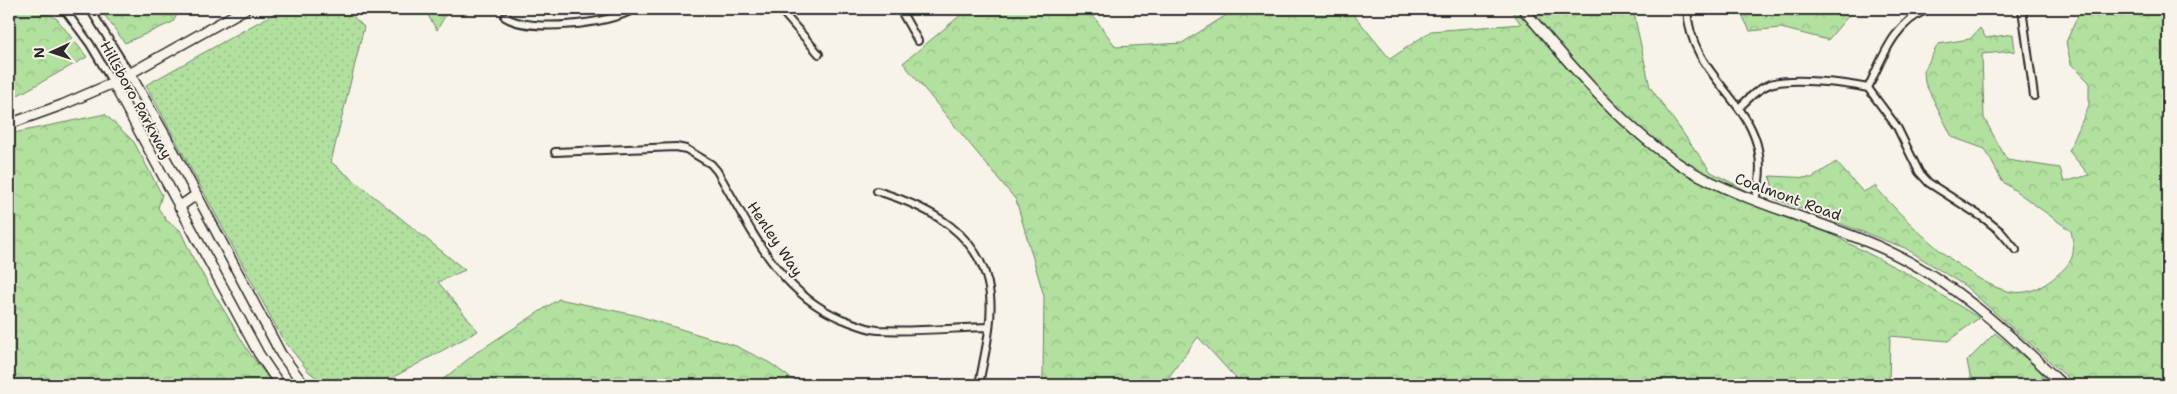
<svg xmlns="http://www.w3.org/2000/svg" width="2177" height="394" font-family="'Shantell Sans',sans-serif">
	<defs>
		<pattern id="grass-dots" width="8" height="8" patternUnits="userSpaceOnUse" patternTransform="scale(1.25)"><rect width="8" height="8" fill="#b1e09f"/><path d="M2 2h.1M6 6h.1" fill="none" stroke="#98c089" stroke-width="1.8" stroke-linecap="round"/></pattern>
		<pattern id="forest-crowns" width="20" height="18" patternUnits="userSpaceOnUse" patternTransform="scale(1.25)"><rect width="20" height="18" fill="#b1e09f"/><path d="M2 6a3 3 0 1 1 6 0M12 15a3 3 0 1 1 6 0" fill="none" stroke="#98c089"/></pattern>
	</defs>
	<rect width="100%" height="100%" fill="#f7f3e8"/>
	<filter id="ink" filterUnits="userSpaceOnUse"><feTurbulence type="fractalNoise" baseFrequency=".02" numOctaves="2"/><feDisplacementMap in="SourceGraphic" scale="10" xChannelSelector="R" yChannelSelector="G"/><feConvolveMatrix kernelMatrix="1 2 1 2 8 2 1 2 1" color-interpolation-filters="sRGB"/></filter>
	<g filter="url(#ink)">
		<path fill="url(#grass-dots)" stroke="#6e8665" d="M282 9H345L364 27 331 162 465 270 438 282 478 331 379 385H326L309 372 282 338 146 85Z"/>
		<path fill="url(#forest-crowns)" stroke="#6e8665" d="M9 9H41L57 19 87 57 9 100Z
			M100 9H180L173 22 125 43Z
			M424 9H449L437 30Z
			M968 9H1088L1116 47 1182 43 1236 9H1349L1390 59 1431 31 1521 24 1510 9H1633L1650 87 1711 172 1908 274 1979 318 1948 341 1890 336 1889 385H1242L1198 337 1163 385H1041L1043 375 1044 296 1016 200 903 63Z
			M1739 9H1854L1828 40 1781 28 1750 31Z
			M2081 9H2168V385H2076L1965 286 1905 248 1775 199 1770 176 1812 178 1836 162 1863 192 1875 186C1901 217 1983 300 2025 292 2036 290 2047 284 2055 277 2074 261 2076 255 2071 231L2002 181 1985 149 1952 137 1925 83 1924 71 1938 44 1970 39 1980 28 1986 38 2013 34 2015 51 1982 54 1984 118 2007 160 2060 168 2064 182 2089 175 2069 151 2089 105V82L2071 64 2066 42Z
			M105 114 134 142 162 195 158 208 167 221 180 230 193 258 216 297 250 354 274 385H9V134Z
			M559 299 635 315 736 346 770 363 800 385H436L477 352Z
			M1995 333 2036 367 2053 385H1972L1967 361Z"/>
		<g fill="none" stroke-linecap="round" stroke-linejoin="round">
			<defs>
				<path id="street" d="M64 9 90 44 113 83
					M90 9 130 74
					M780 9 819 54
					M900 9 918 41
					M1687 9C1691 91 1782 106 1755 200
					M2022 9 2034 96
					M505 17C529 33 610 24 634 9
					M1868 88C1883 57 1893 24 1928 9
					M1739 108C1748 99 1757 89 1770 84 1791 77 1845 83 1868 88L1897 127 1919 172 1929 183 1985 219 2000 231 2016 250
					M555 152 676 147 686 149 711 164 717 171C751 228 777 292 842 319 853 323 866 329 878 330 915 332 953 328 989 327
					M877 191C929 207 983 234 990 295 993 324 984 356 979 385"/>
				<path id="secondary" d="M1523 9C1568 62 1624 130 1684 167 1746 204 1818 219 1884 249 1954 281 2008 333 2063 385
					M130 74 165 135 281 354 304 385
					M113 83 259 354 280 385
					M9 124 62 105 113 83 245 9
					M179 207 196 195"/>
			</defs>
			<use href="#street" stroke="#2b2b2b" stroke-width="10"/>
			<use href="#secondary" stroke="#2b2b2b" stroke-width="12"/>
			<use href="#street" stroke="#f7f3e8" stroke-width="6"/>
			<use href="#secondary" stroke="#f7f3e8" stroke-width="9"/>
		</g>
	</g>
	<g text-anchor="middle" stroke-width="4" stroke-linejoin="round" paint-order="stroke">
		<g font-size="15" fill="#2b2b2b" stroke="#f7f3e8">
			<text transform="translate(136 100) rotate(61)" y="5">Hillsboro Parkway</text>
			<text transform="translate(1788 197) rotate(20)" y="5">Coalmont Road</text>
			<text transform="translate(775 239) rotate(56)" y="5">Henley Way</text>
		</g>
	</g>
	<rect width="2177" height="394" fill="none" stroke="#f7f3e8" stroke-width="30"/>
	<rect x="15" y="15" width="2147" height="364" fill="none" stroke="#2b2b2b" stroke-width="2" filter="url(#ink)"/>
	<g transform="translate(52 52) rotate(267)" stroke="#f7f3e8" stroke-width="4" paint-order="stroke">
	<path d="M0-4L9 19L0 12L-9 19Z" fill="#2b2b2b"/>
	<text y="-8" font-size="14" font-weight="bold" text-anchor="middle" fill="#2b2b2b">N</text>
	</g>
</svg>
